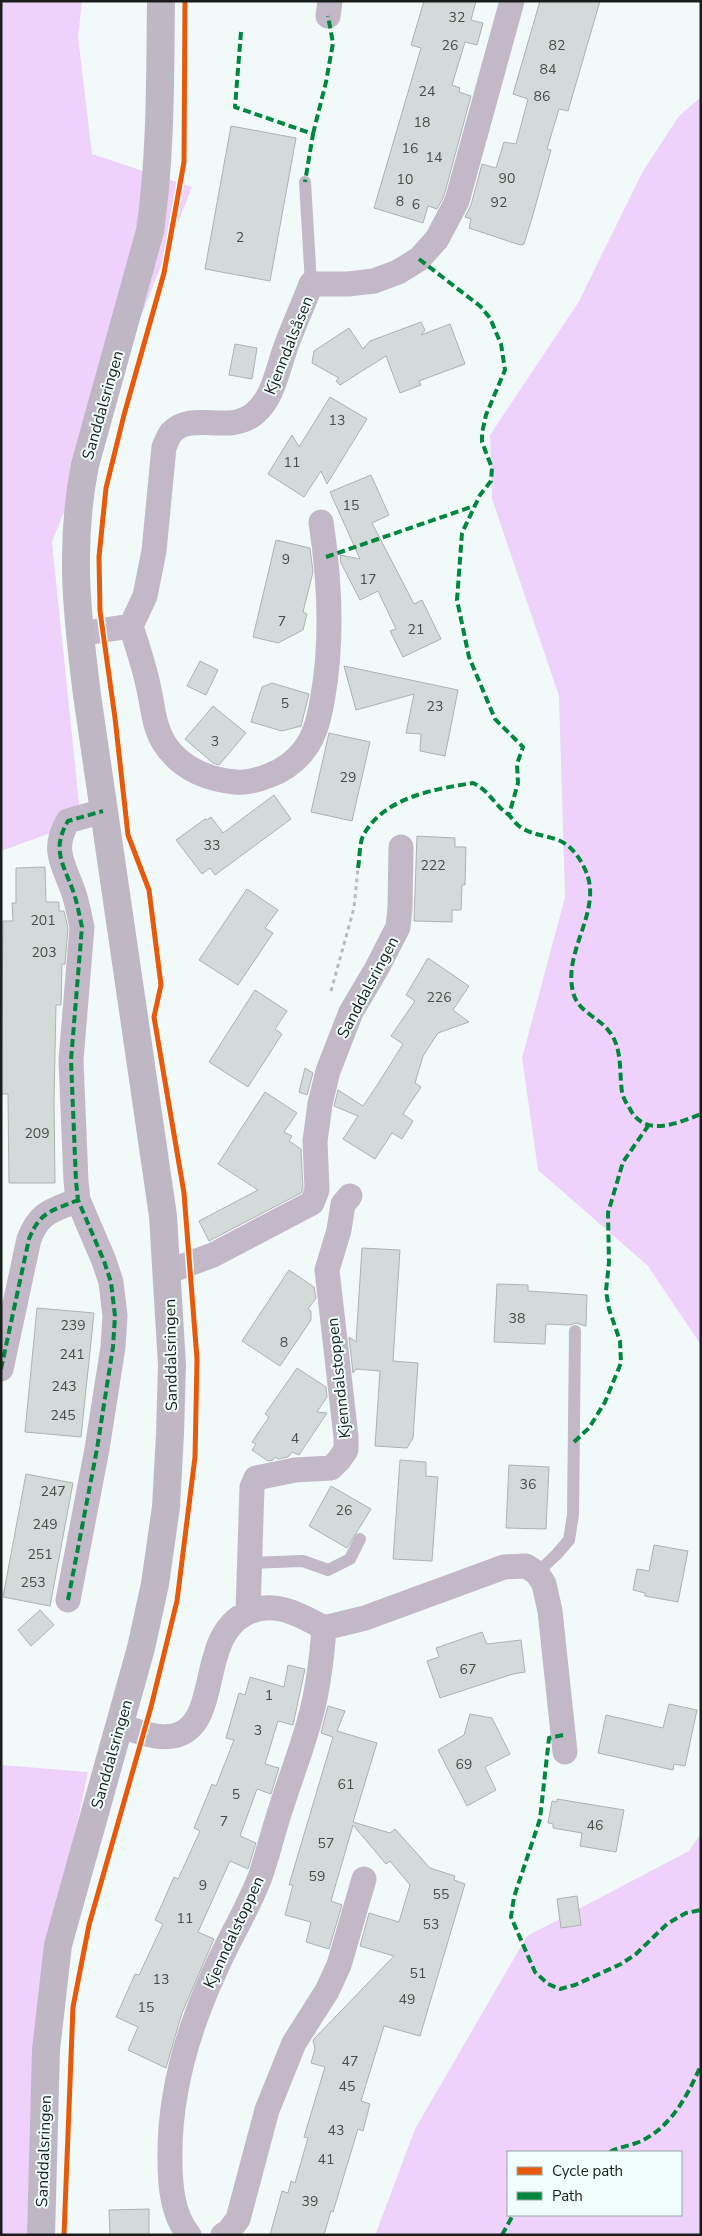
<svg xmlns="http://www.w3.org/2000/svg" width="702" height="2236" font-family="'Nunito Sans',sans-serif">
	<rect width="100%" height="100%" fill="#f2faf9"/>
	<path fill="#efd2fb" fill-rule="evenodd" d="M1 1H82L78 37 92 154 192 187 52 542 81 822 1 851Z
		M701 97V1345L648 1266 538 1170 522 1058 565 897 559 696 492 499 490 435 578 303 643 171 679 116Z
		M1 1765 88 1772 40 2001 27 2235H1Z
		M701 1833V2235H380L376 2233 415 2129 527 1936 689 1851ZM508 2152H681V2215H508Z"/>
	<path fill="#d4dad9" stroke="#acb2b1" d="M424 1H476L471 20 483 23 477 45 465 42 452 85 460 88 459 92 471 96 444 196 437 209 428 206 423 223 374 208 421 48 411 45Z
		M540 1H600L568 111 559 109 547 149 551 150 532 218 524 244 520 245 469 228 471 219 465 217 471 205 482 164 496 168 504 142 516 144 528 99 513 94Z
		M231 126 296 138 270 281 205 269Z
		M421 322 425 330 421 335 450 324 465 364 419 381 421 385 400 393 386 356 340 385 336 381 339 378 312 363 314 351 349 328 363 349 370 341Z
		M235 344 257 348 252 379 229 375Z
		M330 397 367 419 327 484 321 471 304 497 268 474 292 435 299 447Z
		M371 475 389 515 372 523 414 604 422 600 441 639 403 657 390 631 396 629 378 591 360 600 341 563 340 555 360 559 330 492Z
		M276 540 310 548 313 572 303 612 307 614 303 630 278 643 253 637Z
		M200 661 218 670 206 695 187 686Z
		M344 666 458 690 445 756 420 751 421 734 406 733 414 694 356 710Z
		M272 683 309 694 301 726 282 731 251 722 262 687Z
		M213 706 246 733 219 765 213 763 185 739Z
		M329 733 370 742 352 821 311 812Z
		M274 795 291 819 215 875 210 868 202 874 176 840 205 819 207 820 211 817 223 833Z
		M417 836 455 838V847H466L465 885H462L461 910H452V922L414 921Z
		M45 867 46 902H59V911H64L68 928 65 964H62L61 1005H56L54 1100 55 1183H9L8 1094H1L3 921H13L12 903H16V868Z
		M247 889 278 910 265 928 273 933 238 985 199 960Z
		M428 958 469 986 453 1010 469 1022 438 1033 423 1056 415 1083 421 1087 403 1114 413 1121 402 1139 392 1133 375 1159 343 1139 358 1116 334 1106 338 1090 363 1106 376 1087 403 1044 391 1036 415 1001 406 995Z
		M255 990 287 1011 275 1029 282 1034 248 1087 209 1062Z
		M305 1068 313 1073 307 1095 299 1092Z
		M265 1092 297 1113 284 1132 292 1136 289 1141 301 1149 303 1188 301 1193 209 1241 199 1221 258 1190 218 1164Z
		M362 1248 400 1250 393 1361 418 1363 413 1438 407 1448 375 1446 380 1371 356 1369 353 1373 349 1337 356 1342Z
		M289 1270 314 1287 316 1298 308 1309 311 1311V1320L280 1366 242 1341Z
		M497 1284 528 1285V1291L587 1295 586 1326 576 1323 570 1325 546 1324 545 1344 494 1342Z
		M37 1308 94 1313 81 1437 25 1432Z
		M297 1368 326 1387 327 1397 317 1412 327 1413 299 1455 292 1452 288 1457 278 1459 275 1457 273 1460 268 1461 252 1450 256 1444 252 1442 269 1417 265 1414Z
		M400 1460 426 1462V1476L438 1477 432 1561 393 1559Z
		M509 1465 549 1467 546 1529 506 1528Z
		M26 1474 73 1483 50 1606 3 1597Z
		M331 1486 371 1509 347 1548 309 1526Z
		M654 1545 688 1551 678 1602 645 1596V1593L633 1590 637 1569 649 1571Z
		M40 1610 54 1625 31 1646 18 1630Z
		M482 1632 487 1644 521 1640 525 1672 513 1674 440 1698 427 1661 439 1657 436 1648Z
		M288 1665 305 1669 293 1725 278 1721 265 1764 279 1768 271 1794 257 1789 240 1836 256 1843 248 1869 230 1861 198 1932 214 1939 182 2013 166 2068 128 2050 138 2027 116 2017 135 1974 139 1975 163 1924 155 1920 174 1877 178 1879 200 1831 194 1828 212 1784 216 1786 234 1740 226 1738 239 1693 245 1695 250 1677 284 1687Z
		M669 1704 697 1710 685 1766 674 1764 673 1770 598 1753 606 1715 663 1728Z
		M328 1706 345 1711 337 1731 377 1743 353 1822 390 1833 395 1829 430 1868 455 1876 454 1880 465 1884 420 2036 384 2026 361 2101 370 2104 363 2131 358 2129 333 2212 331 2211 324 2235H270L282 2191 288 2193 291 2181 295 2183 308 2138 304 2137 325 2067 311 2063 315 2049 313 2040 394 1956 360 1946 369 1913 399 1922 410 1885 390 1861 386 1864 353 1825 331 1901 342 1905 329 1949 306 1942 311 1922 285 1915 293 1885H289L333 1737 321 1733Z
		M470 1714 492 1718 510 1754 485 1767 496 1790 467 1806 438 1750 464 1735Z
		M557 1799 624 1810 616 1852 580 1846 582 1833 553 1828V1824L548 1823 552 1801 557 1802Z
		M577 1896 581 1925 561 1928 557 1899Z
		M149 2209V2235H110L109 2210Z"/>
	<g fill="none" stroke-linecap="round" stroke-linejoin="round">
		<path stroke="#bbb9bf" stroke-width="3" stroke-dasharray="4 4" stroke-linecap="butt" d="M331 991 354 908 358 868"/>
		<path stroke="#c2b8c7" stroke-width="12" d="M305 182 311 284
			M249 1563 303 1561 328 1570 350 1559 360 1539
			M537 1573 557 1554 569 1540 573 1515 575 1331"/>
		<path stroke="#c2b8c7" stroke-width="25" d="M328 16 330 1
			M131 626 145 596 154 551 164 447C166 443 168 437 171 433 191 410 228 435 254 414 275 397 278 365 288 341 295 322 304 303 311 284H348L374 281 398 272 419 259 437 239 457 201 512 1
			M79 634 131 626C137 646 144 665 148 685 153 705 153 725 164 743 180 768 206 779 235 782 246 783 258 780 268 776 282 771 295 762 304 750 316 735 320 714 323 696 333 638 330 581 321 522
			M167 1272 213 1255 312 1203 317 1190 315 1141 320 1104 328 1071 351 1012 377 968 398 927 400 908 401 847
			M1 1369 29 1239C40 1211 52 1211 78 1200
			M68 1600 97 1449 113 1347 115 1316 111 1282 104 1261 78 1200 76 1181 71 1060 82 927C79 914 77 901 72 888 62 862 52 848 68 821L103 811
			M248 1612 252 1487 256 1478 295 1470 331 1468 339 1460 346 1450V1437L327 1270 339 1230 343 1204 350 1196
			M324 1628 365 1618 504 1567 526 1566 537 1573 544 1584 550 1611 565 1752
			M120 1726C139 1731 161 1742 180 1734 220 1717 199 1638 245 1614 273 1599 299 1614 324 1628 322 1656 319 1683 312 1711 304 1744 291 1776 281 1808 273 1831 268 1855 260 1877 247 1911 228 1940 214 1973 187 2032 169 2094 170 2159 170 2184 172 2215 189 2235
			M223 2235 228 2232 238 2219 267 2110 294 2043 327 1991 339 1965 364 1879"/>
		<path stroke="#c0b7c5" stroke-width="28" d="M41 2235 46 2050 58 1945 141 1648 155 1584 166 1507 170 1434 172 1365 163 1216 87 695C77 615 69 546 85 465L150 231C161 155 160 78 161 1"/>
		<path stroke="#00873e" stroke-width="4" stroke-dasharray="8 4" stroke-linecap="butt" d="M241 32 235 107 313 134 305 182
			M313 134 326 82 333 43 328 16
			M419 259 480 306 490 318 501 344 505 370 486 415 482 433V442L492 468 491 481 480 495 462 533 457 600 469 657 495 719 523 747 517 764 518 783 509 815C512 818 515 823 519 826 531 835 545 835 558 840 572 845 582 861 587 874 601 913 563 951 573 992 577 1011 598 1017 608 1030 623 1047 619 1072 622 1092 623 1098 627 1104 630 1109 645 1138 678 1123 701 1114
			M326 557 474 506
			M358 868C360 857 359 842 364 834 385 797 435 789 473 783 490 791 494 805 509 815
			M1 1369 29 1239C40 1211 52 1211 78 1200
			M574 1442 589 1428 605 1402 621 1363 620 1341 609 1309 606 1291 609 1262 608 1213 623 1162 648 1126
			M68 1600 97 1449 113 1347 115 1316 111 1282 104 1261 78 1200 76 1181 71 1060 82 927C79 914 77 901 72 888 62 862 52 848 68 821L103 811
			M563 1735 549 1738 540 1819 514 1897 511 1917 535 1972 548 1984 560 1989 575 1985 621 1964 636 1954 667 1924 686 1913 701 1910
			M610 2152C619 2147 629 2146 639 2142 671 2128 688 2095 701 2065
			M502 2235 513 2215"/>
		<defs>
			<path id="cycleway" d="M64 2235 73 2007 89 1925 151 1707 177 1601 195 1457 197 1359 184 1193 154 1017 161 985 149 890 128 835 115 718 100 611 99 557 106 488 124 415 164 273 184 162 185 1"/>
		</defs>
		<use href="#cycleway" stroke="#effefa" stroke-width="8"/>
		<use href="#cycleway" stroke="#e8590c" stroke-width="5"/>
	</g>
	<g text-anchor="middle" stroke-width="4" stroke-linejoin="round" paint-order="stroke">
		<g font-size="14" fill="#484d4b">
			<text x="457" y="22">32</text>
			<text x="450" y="50">26</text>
			<text x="557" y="50">82</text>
			<text x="548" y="74">84</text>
			<text x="427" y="96">24</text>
			<text x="542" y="101">86</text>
			<text x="422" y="127">18</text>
			<text x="410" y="153">16</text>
			<text x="434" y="162">14</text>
			<text x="507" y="183">90</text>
			<text x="405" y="184">10</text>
			<text x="400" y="206">8</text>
			<text x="499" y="207">92</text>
			<text x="416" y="209">6</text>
			<text x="240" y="242">2</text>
			<text x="337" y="425">13</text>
			<text x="292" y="467">11</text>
			<text x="351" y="510">15</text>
			<text x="286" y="564">9</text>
			<text x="368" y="584">17</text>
			<text x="282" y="626">7</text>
			<text x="416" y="634">21</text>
			<text x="285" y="708">5</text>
			<text x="435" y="711">23</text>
			<text x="215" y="746">3</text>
			<text x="348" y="782">29</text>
			<text x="212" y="850">33</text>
			<text x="433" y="870">222</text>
			<text x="43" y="925">201</text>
			<text x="44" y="957">203</text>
			<text x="439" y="1002">226</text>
			<text x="37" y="1138">209</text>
			<text x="517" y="1323">38</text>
			<text x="73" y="1330">239</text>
			<text x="284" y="1347">8</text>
			<text x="72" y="1359">241</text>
			<text x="64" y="1391">243</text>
			<text x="63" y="1420">245</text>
			<text x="295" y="1443">4</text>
			<text x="528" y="1489">36</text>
			<text x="53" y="1496">247</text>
			<text x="344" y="1515">26</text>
			<text x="45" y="1529">249</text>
			<text x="40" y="1559">251</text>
			<text x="33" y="1587">253</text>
			<text x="468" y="1674">67</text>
			<text x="269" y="1700">1</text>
			<text x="258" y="1735">3</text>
			<text x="464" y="1769">69</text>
			<text x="346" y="1789">61</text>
			<text x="236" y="1799">5</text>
			<text x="224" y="1826">7</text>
			<text x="595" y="1830">46</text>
			<text x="326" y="1848">57</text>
			<text x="317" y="1881">59</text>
			<text x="203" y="1890">9</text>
			<text x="441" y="1899">55</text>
			<text x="185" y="1923">11</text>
			<text x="431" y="1929">53</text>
			<text x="418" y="1978">51</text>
			<text x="161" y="1984">13</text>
			<text x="407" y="2004">49</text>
			<text x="146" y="2012">15</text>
			<text x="350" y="2066">47</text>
			<text x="347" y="2091">45</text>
			<text x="336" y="2135">43</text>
			<text x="326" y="2164">41</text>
			<text x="310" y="2206">39</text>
		</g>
		<g font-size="16" fill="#191e1c" stroke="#effefa">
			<text transform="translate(288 345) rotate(-68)" y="6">Kjenndalsåsen</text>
			<text transform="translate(102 405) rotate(-74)" y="6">Sanddalsringen</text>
			<text transform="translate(367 987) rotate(-62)" y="6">Sanddalsringen</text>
			<text transform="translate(170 1355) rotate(-91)" y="6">Sanddalsringen</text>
			<text transform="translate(338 1378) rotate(-96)" y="6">Kjenndalstoppen</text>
			<text transform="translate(111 1754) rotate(-74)" y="6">Sanddalsringen</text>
			<text transform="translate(233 1932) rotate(-65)" y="6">Kjenndalstoppen</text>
			<text transform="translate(43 2151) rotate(-88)" y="6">Sanddalsringen</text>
		</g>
	</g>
	<rect width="702" height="2236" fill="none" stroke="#191e1c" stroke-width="5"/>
	<rect x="507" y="2151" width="175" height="65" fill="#effefa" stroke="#99a4a1"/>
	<rect x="517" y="2167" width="25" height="8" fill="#e8590c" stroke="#99a4a1"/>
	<text x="552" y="2176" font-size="15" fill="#191e1c">Cycle path</text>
	<rect x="517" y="2192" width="25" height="8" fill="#00873e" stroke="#99a4a1"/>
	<text x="552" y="2201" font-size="15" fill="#191e1c">Path</text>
</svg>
